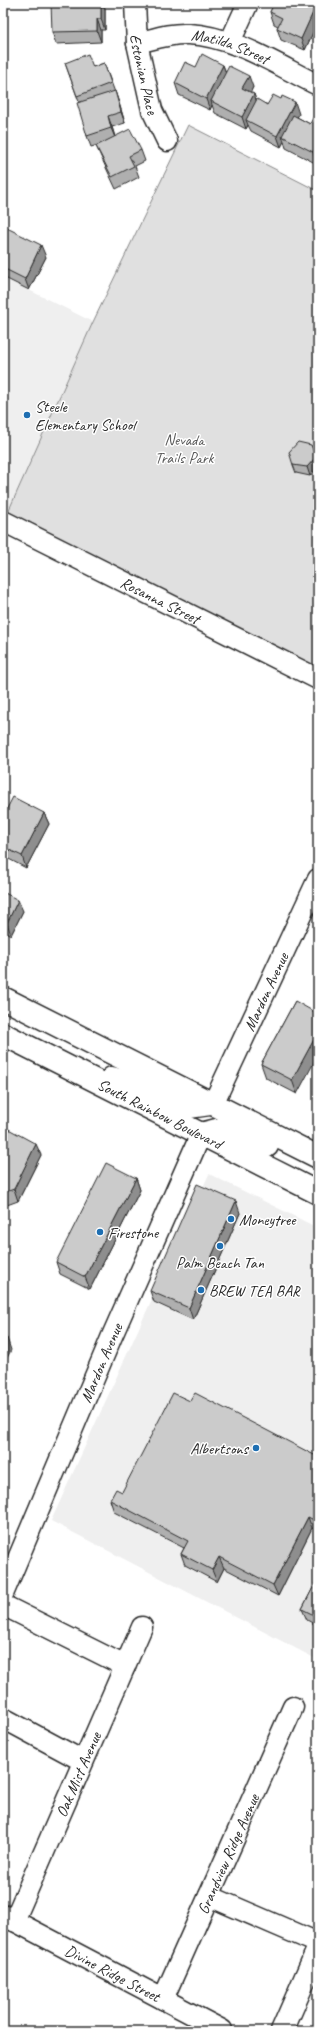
<svg xmlns="http://www.w3.org/2000/svg" width="321" height="2034" font-family="Caveat,sans-serif">
	<rect width="100%" height="100%" fill="#fff"/>
	<filter id="ink" filterUnits="userSpaceOnUse"><feTurbulence type="fractalNoise" baseFrequency=".025" numOctaves="2"/><feDisplacementMap in="SourceGraphic" scale="8" xChannelSelector="R" yChannelSelector="G"/><feConvolveMatrix kernelMatrix="1 2 1 2 8 2 1 2 1" color-interpolation-filters="sRGB"/></filter>
	<g filter="url(#ink)">
		<path fill="#efefef" d="M3 277 93 322 8 512 3 509Z
			M209 1174 318 1228V1660L51 1521Z"/>
		<path fill="#e0e0e0" stroke="#868686" d="M188 125 318 191V668L8 512 93 322Z"/>
		<g fill="none" stroke-linecap="round" stroke-linejoin="round">
			<defs>
				<g id="minor">
					<path id="s1" d="M135 3 137 43 152 110 167 141"/>
					<path d="M230 42 248 3"/>
					<path id="s2" d="M137 43C154 39 170 33 188 34 234 36 277 65 318 85"/>
					<path id="s3" d="M3 521 318 679"/>
					<path id="s4" d="M213 1104 318 879"/>
					<path id="s5" d="M3 1594 112 1336 201 1134"/>
					<path d="M3 1605 125 1666"/>
					<path d="M3 1718 83 1761"/>
					<path d="M209 1896 318 1943"/>
					<path id="s6" d="M3 1915 222 2030"/>
					<path id="s7" d="M14 1921 142 1627"/>
					<path id="s8" d="M163 1999 293 1707"/>
				</g>
				<g id="major">
					<path d="M3 998 318 1157"/>
					<path id="s9" d="M3 1034 318 1193"/>
					<path d="M112 1078 141 1086 182 1105 189 1107 210 1104"/>
					<path d="M201 1134 221 1129 267 1146"/>
					<path d="M282 2031 318 1949"/>
				</g>
			</defs>
			<use href="#minor" stroke="#2b2b2b" stroke-width="23"/>
			<use href="#major" stroke="#2b2b2b" stroke-width="25"/>
			<use href="#minor" stroke="#fff" stroke-width="20"/>
			<use href="#major" stroke="#fff" stroke-width="22"/>
		</g>
		<path fill="#afafaf" stroke="#2b2b2b" d="M274 3H318V11L315 10 318 17V22L305 50 281 40 277 28 278 26 274 24 270 12Z
			M105 8V30H101V42L56 44 52 32Z
			M65 63 93 67 104 63 119 103 125 123 112 127 115 137 141 150 145 161 135 166 139 177 116 189 101 157 96 146 98 145 91 147 87 136 79 102Z
			M223 65 226 73 253 87 250 93 254 94 256 101 299 114 297 117 310 124 318 111V162L317 164 286 148 284 141 281 147 251 131 248 125 246 129 215 113 212 105 210 110 179 95 175 83Z
			M3 226 46 257 29 290 3 277Z
			M311 445 318 464V466L310 476 296 473 293 465Z
			M44 813 49 824 26 868 3 856V816Z
			M3 892 23 911 11 935 3 931Z
			M295 1001 297 1094 266 1078 261 1064Z
			M3 1126 41 1155 18 1201 7 1205 3 1203Z
			M136 1178 140 1190 90 1289 60 1274 56 1262Z
			M240 1213 193 1320 154 1302 150 1291Z
			M190 1401 318 1457V1531L312 1528 278 1596 224 1568 217 1582 185 1565 181 1554 184 1548 114 1512 110 1500 122 1492Z
			M318 1578V1626L307 1620 302 1609Z"/>
		<path fill="#8e8e8e" stroke="#2b2b2b" d="M101 3H103L105 8V30L101 19Z
			M315 8 318 17V22L305 50 301 39Z
			M97 19 101 30V42L97 31Z
			M223 65 227 76 211 101 212 105 210 110 206 99Z
			M249 76 253 87 247 100 242 88Z
			M115 91 119 103 125 123 121 112Z
			M254 94 258 106 246 120 248 125 246 129 242 117Z
			M295 102 299 114 286 138 282 136 284 141 281 147 277 136Z
			M108 116 112 127 116 140 111 128Z
			M318 143V157H317L318 160 317 164 313 152Z
			M41 245 46 257 29 290 25 279Z
			M316 457 318 464V466L310 476 307 467Z
			M44 813 49 824 26 868 22 856Z
			M18 900 23 911 11 935 7 923Z
			M318 1032V1055L297 1094 292 1080Z
			M36 1144 41 1155 18 1201 14 1189Z
			M136 1178 140 1190 90 1289 85 1277Z
			M236 1201 240 1213 193 1320 189 1308Z
			M7 1338 11 1350 3 1366V1346Z
			M308 1517 312 1528 278 1596 273 1585Z
			M219 1557 224 1568 217 1582 212 1570Z"/>
		<path fill="#cbcbcb" stroke="#2b2b2b" d="M51 3H101V19H97V31L52 32Z
			M274 3H303L315 8 301 39 277 28 282 18 270 12Z
			M88 54 93 67 104 63 111 83 77 96 65 63Z
			M202 54 223 65 206 99 175 83 185 62 196 67Z
			M229 66 249 76 242 88 254 94 242 117 211 101Z
			M115 91 121 112 108 116 111 128 87 136 77 103Z
			M273 95 281 99 282 96 295 102 277 136 246 120 257 99 267 105Z
			M317 110 318 111V143L313 152 282 136 293 115 310 124Z
			M130 129 141 150 129 156 134 166 112 177 96 146Z
			M3 226 41 245 25 279 3 268V247L4 248 6 243 3 241Z
			M298 442 311 445 316 457 307 467 293 465 289 452Z
			M13 797 44 813 22 856 3 847V816Z
			M3 892 18 900 7 923 3 921Z
			M295 1001 318 1014V1032L292 1080 261 1064Z
			M3 1126 36 1144 14 1189 3 1193Z
			M106 1163 136 1178 85 1277 56 1262Z
			M197 1184 236 1201 189 1308 150 1291Z
			M3 1336 7 1338 3 1346Z
			M173 1393 190 1401 195 1393 318 1457V1522L308 1517 273 1585 219 1557 212 1570 181 1554 188 1541 110 1500 116 1489 122 1492Z
			M318 1578V1617L302 1609Z"/>
	</g>
	<g fill="#1f6fb2" stroke="#fff" stroke-width="1.5">
		<circle cx="27" cy="415" r="4"/>
		<circle cx="231" cy="1219" r="4"/>
		<circle cx="100" cy="1232" r="4"/>
		<circle cx="220" cy="1246" r="4"/>
		<circle cx="201" cy="1290" r="4"/>
		<circle cx="256" cy="1448" r="4"/>
	</g>
	<g text-anchor="middle" stroke-width="3" stroke-linejoin="round" paint-order="stroke">
		<g font-size="16" fill="#2b2b2b" stroke="#fff">
			<text dy="6" stroke="none"><textPath href="#s2" startOffset="96">Matilda Street</textPath></text>
			<text dy="6" stroke="none"><textPath href="#s1" startOffset="72">Estonian Place</textPath></text>
			<text dy="6" stroke="none"><textPath href="#s3" startOffset="176">Rosanna Street</textPath></text>
			<text dy="6" stroke="none"><textPath href="#s4" startOffset="124">Mardon Avenue</textPath></text>
			<text dy="6" stroke="none"><textPath href="#s9" startOffset="176">South Rainbow Boulevard</textPath></text>
			<text dy="6" stroke="none"><textPath href="#s5" startOffset="251">Mardon Avenue</textPath></text>
			<text dy="6" stroke="none"><textPath href="#s7" startOffset="160">Oak Mist Avenue</textPath></text>
			<text dy="6" stroke="none"><textPath href="#s8" startOffset="159">Grandview Ridge Avenue</textPath></text>
			<text dy="6" stroke="none"><textPath href="#s6" startOffset="124">Divine Ridge Street</textPath></text>
		</g>
		<g font-size="16" fill="#2b2b2b" stroke="#fff" text-anchor="start">
			<text x="35" y="412">Steele<tspan x="35" dy="18">Elementary School</tspan></text>
			<text x="239" y="1225">Moneytree</text>
			<text x="108" y="1238">Firestone</text>
			<text x="220" y="1268" text-anchor="middle">Palm Beach Tan</text>
			<text x="209" y="1296">BREW TEA BAR</text>
			<text x="248" y="1454" text-anchor="end">Albertsons</text>
		</g>
		<g font-size="16" fill="#585858" stroke="#fff">
			<text x="184" y="445">Nevada<tspan x="184" dy="18">Trails Park</tspan></text>
		</g>
	</g>
	<rect width="321" height="2034" fill="none" stroke="#fff" stroke-width="16"/>
	<rect x="8" y="8" width="305" height="2018" fill="none" stroke="#2b2b2b" stroke-width="1.5" filter="url(#ink)"/>
</svg>
